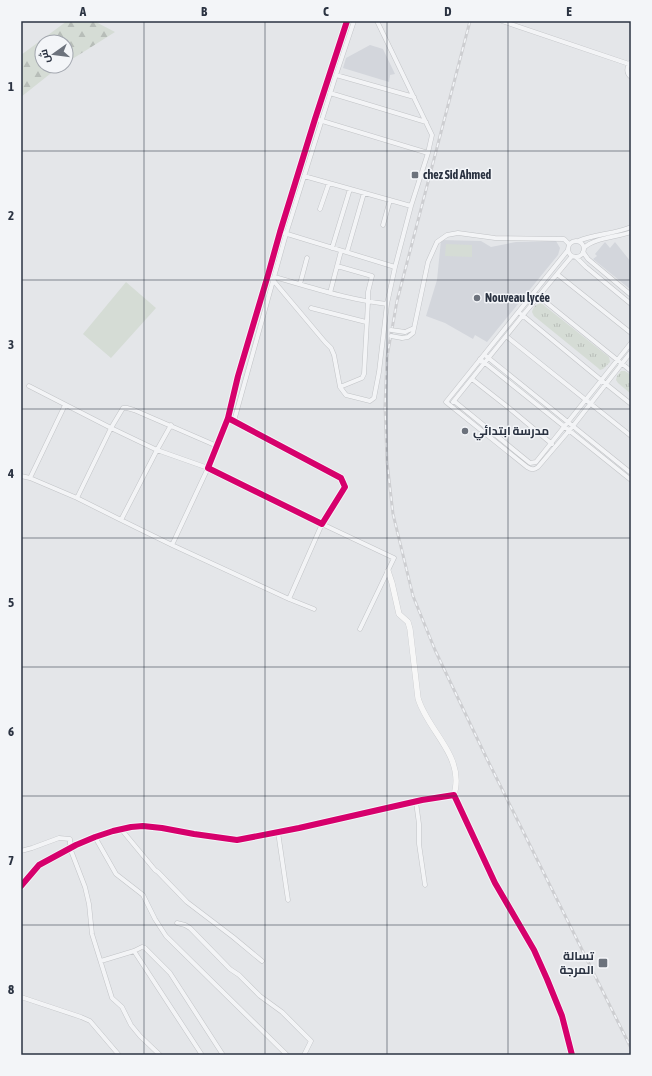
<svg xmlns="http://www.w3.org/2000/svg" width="652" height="1076" font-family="'Asap Condensed',Cairo,sans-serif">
	<defs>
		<pattern id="forest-firs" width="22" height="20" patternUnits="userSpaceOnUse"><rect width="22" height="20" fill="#d5dcd5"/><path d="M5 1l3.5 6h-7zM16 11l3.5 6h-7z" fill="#b7bdb8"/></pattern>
		<pattern id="park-tufts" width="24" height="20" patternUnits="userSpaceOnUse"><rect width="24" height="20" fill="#d5dcd5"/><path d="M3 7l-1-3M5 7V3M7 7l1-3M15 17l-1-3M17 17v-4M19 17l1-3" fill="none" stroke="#b7bdb8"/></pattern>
	</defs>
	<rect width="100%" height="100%" fill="#e4e6e9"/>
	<path fill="#d3d6dc" d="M370 45 383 49 395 74 390 75 389 82 343 68 346 58Z
		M441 240 481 241 491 247 516 242 556 241 560 248 558 255 487 342 475 335 473 339 445 323 426 316 437 280Z
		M605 242 610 248 615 242 631 262V290L593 259 597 256 595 254Z"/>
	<path fill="url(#forest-firs)" d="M67 21H94L115 32 66 63V42H42V66H60L21 97V55Z"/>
	<path fill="url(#park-tufts)" d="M541 303 609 357 610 362 603 369 600 370 598 368 534 316 532 312C533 307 536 304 541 303Z
		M621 371H625L631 375V394L618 383 616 380 617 376Z"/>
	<path fill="#d5dcd5" d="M446 244 472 245V257L445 256Z
		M126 282 156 308 111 358 83 334Z"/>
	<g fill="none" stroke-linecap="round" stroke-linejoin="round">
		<defs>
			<path id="street" d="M502 21 629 64
				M631 62C626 67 626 73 631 77
				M336 75 414 97
				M330 93 426 122
				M319 120 428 153
				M304 176 411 206
				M320 209 329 183
				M383 225 390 200
				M284 233 395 267 411 206 428 153 432 135 377 21
				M568 249a8 8 0 1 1 16 0a8 8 0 1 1-16 0Z
				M578 241C595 234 614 234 631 227
				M332 248 350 189
				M584 248C593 238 618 237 631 232
				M568 250 446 402 527 467C532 470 534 470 538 467L573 426 631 352
				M347 252 364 193
				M583 252 588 259 631 295
				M576 257 586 267 631 304
				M337 266 372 276 368 292V302L364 374 362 378 340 387
				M557 274 631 333
				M274 277C311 287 348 300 387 304L395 267
				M272 279 325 342 331 348 334 355 340 387 346 395 370 401 374 398 379 372 387 304
				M300 284 307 258
				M330 293 341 251
				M537 295 631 371
				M311 308 366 322
				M521 314 601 380 631 404
				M405 332 414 328
				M506 336 631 436
				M402 338 408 337 413 333 428 262 437 242 447 235 458 233 495 238 564 239 569 244
				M486 356 631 473
				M480 359 631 480
				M472 379 509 408 552 444
				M29 386 111 428 157 450 171 425
				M454 401 530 463 536 462 631 343
				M453 402 523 315 572 256
				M65 405 30 478 77 498 121 520
				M228 418 341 478 345 487 322 524 208 468 228 418 238 376 268 275 280 232 315 119 347 21
				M234 421 286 234 335 78 354 21
				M157 450 208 468 172 545 121 520Z
				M21 476 30 478
				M77 498 111 428 123 408H127L134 410 217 446
				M172 545 289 599 322 524 394 558 360 629
				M289 599 314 609
				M416 802 419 824V844L425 885
				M121 829 155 870 158 872 187 902 233 937 262 961
				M278 832 288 900
				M95 837 116 874 143 895 155 919 166 936 287 1055
				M21 851 32 848 59 838 70 839V848L85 887 89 904 92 934 112 998 122 1007 131 1025 140 1036 160 1055
				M177 923 185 925 190 928 230 969 239 975 260 996 282 1012 311 1041 304 1055
				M134 951 202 1055
				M101 961 134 951 142 947 145 948 170 973 223 1055
				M21 997 81 1017 90 1021 119 1055"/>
			<path id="secondary" d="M388 571 392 583 399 614 408 622 410 629 418 698C426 727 458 751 456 783 456 787 455 791 454 795
				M21 886 39 865 76 845 95 837 113 831 131 827 143 826 162 828 194 834 237 840 299 828 422 800 454 795 495 883 534 950 547 979 562 1016 572 1055"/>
		</defs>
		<use href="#street" stroke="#c2c4c7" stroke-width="5"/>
		<use href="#secondary" stroke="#c2c4c7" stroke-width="6"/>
		<use href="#street" stroke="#f3f4f6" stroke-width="4"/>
		<use href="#secondary" stroke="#f7f7f7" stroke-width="5.5"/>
		<defs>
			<path id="rail" d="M470 21 397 301 387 357 385 406 387 462 393 514 413 596 435 650 486 757 631 1048"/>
		</defs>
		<use href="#rail" stroke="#cdced1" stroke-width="3"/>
		<use href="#rail" stroke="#f3f5f8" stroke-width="1.5" stroke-dasharray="4.5" stroke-linecap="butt"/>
		<defs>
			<path id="street-bridge" d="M391 330 405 332
				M391 336 402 338"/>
		</defs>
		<use href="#street-bridge" stroke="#c2c4c7" stroke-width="5" stroke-linecap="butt"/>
		<use href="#street-bridge" stroke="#f3f4f6" stroke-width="4"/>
		<defs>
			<path id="cycleway" d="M228 418 341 478 345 487 322 524 208 468 228 418 238 376 268 275 280 232 315 119 347 21
				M21 886 39 865 76 845 95 837 113 831 131 827 143 826 162 828 194 834 237 840 299 828 422 800 454 795 495 883 534 950 547 979 562 1016 572 1055"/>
		</defs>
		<use href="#cycleway" stroke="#f3f5f8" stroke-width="8"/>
		<use href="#cycleway" stroke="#d6006c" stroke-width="6"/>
	</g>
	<path fill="none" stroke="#2b3342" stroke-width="1" stroke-opacity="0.55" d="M144 21V1055M265 21V1055M387 21V1055M508 21V1055M21 151H631M21 280H631M21 409H631M21 538H631M21 667H631M21 796H631M21 925H631"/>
	<g fill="#6c727c" stroke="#f3f5f8" stroke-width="1.5">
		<rect x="411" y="171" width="8" height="8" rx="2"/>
		<circle cx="477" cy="298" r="4"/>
		<circle cx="465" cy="431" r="4"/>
		<rect x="598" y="958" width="10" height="10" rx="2"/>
	</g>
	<g text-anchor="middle" stroke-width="3" stroke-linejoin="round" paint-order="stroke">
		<g font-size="12" font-weight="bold" fill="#2b3342" stroke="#f3f5f8" text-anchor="start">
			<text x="423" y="179">chez Sid Ahmed</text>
			<text x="485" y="302">Nouveau lycée</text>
			<text x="473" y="435">مدرسة ابتدائي</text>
			<text x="594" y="960" text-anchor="end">تسالة<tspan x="594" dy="14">المرجة</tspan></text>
		</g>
	</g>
	<rect width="652" height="1076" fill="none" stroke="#f3f5f8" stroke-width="44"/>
	<g transform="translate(54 54) rotate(256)"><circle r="19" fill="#f3f5f8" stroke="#a3a7af"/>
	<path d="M0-3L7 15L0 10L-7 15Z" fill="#6c727c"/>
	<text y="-6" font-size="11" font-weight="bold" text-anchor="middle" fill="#2b3342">ش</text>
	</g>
	<rect x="22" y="22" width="608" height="1032" fill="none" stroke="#2b3342" stroke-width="1.5"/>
	<g font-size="13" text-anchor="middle" font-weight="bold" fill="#2b3342">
		<text x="83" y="16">A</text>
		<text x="204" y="16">B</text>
		<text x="326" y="16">C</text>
		<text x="448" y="16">D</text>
		<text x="569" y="16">E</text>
		<text x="11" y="91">1</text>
		<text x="11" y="220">2</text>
		<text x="11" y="349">3</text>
		<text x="11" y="478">4</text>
		<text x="11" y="607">5</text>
		<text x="11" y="736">6</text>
		<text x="11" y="865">7</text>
		<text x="11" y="994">8</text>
	</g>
</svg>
